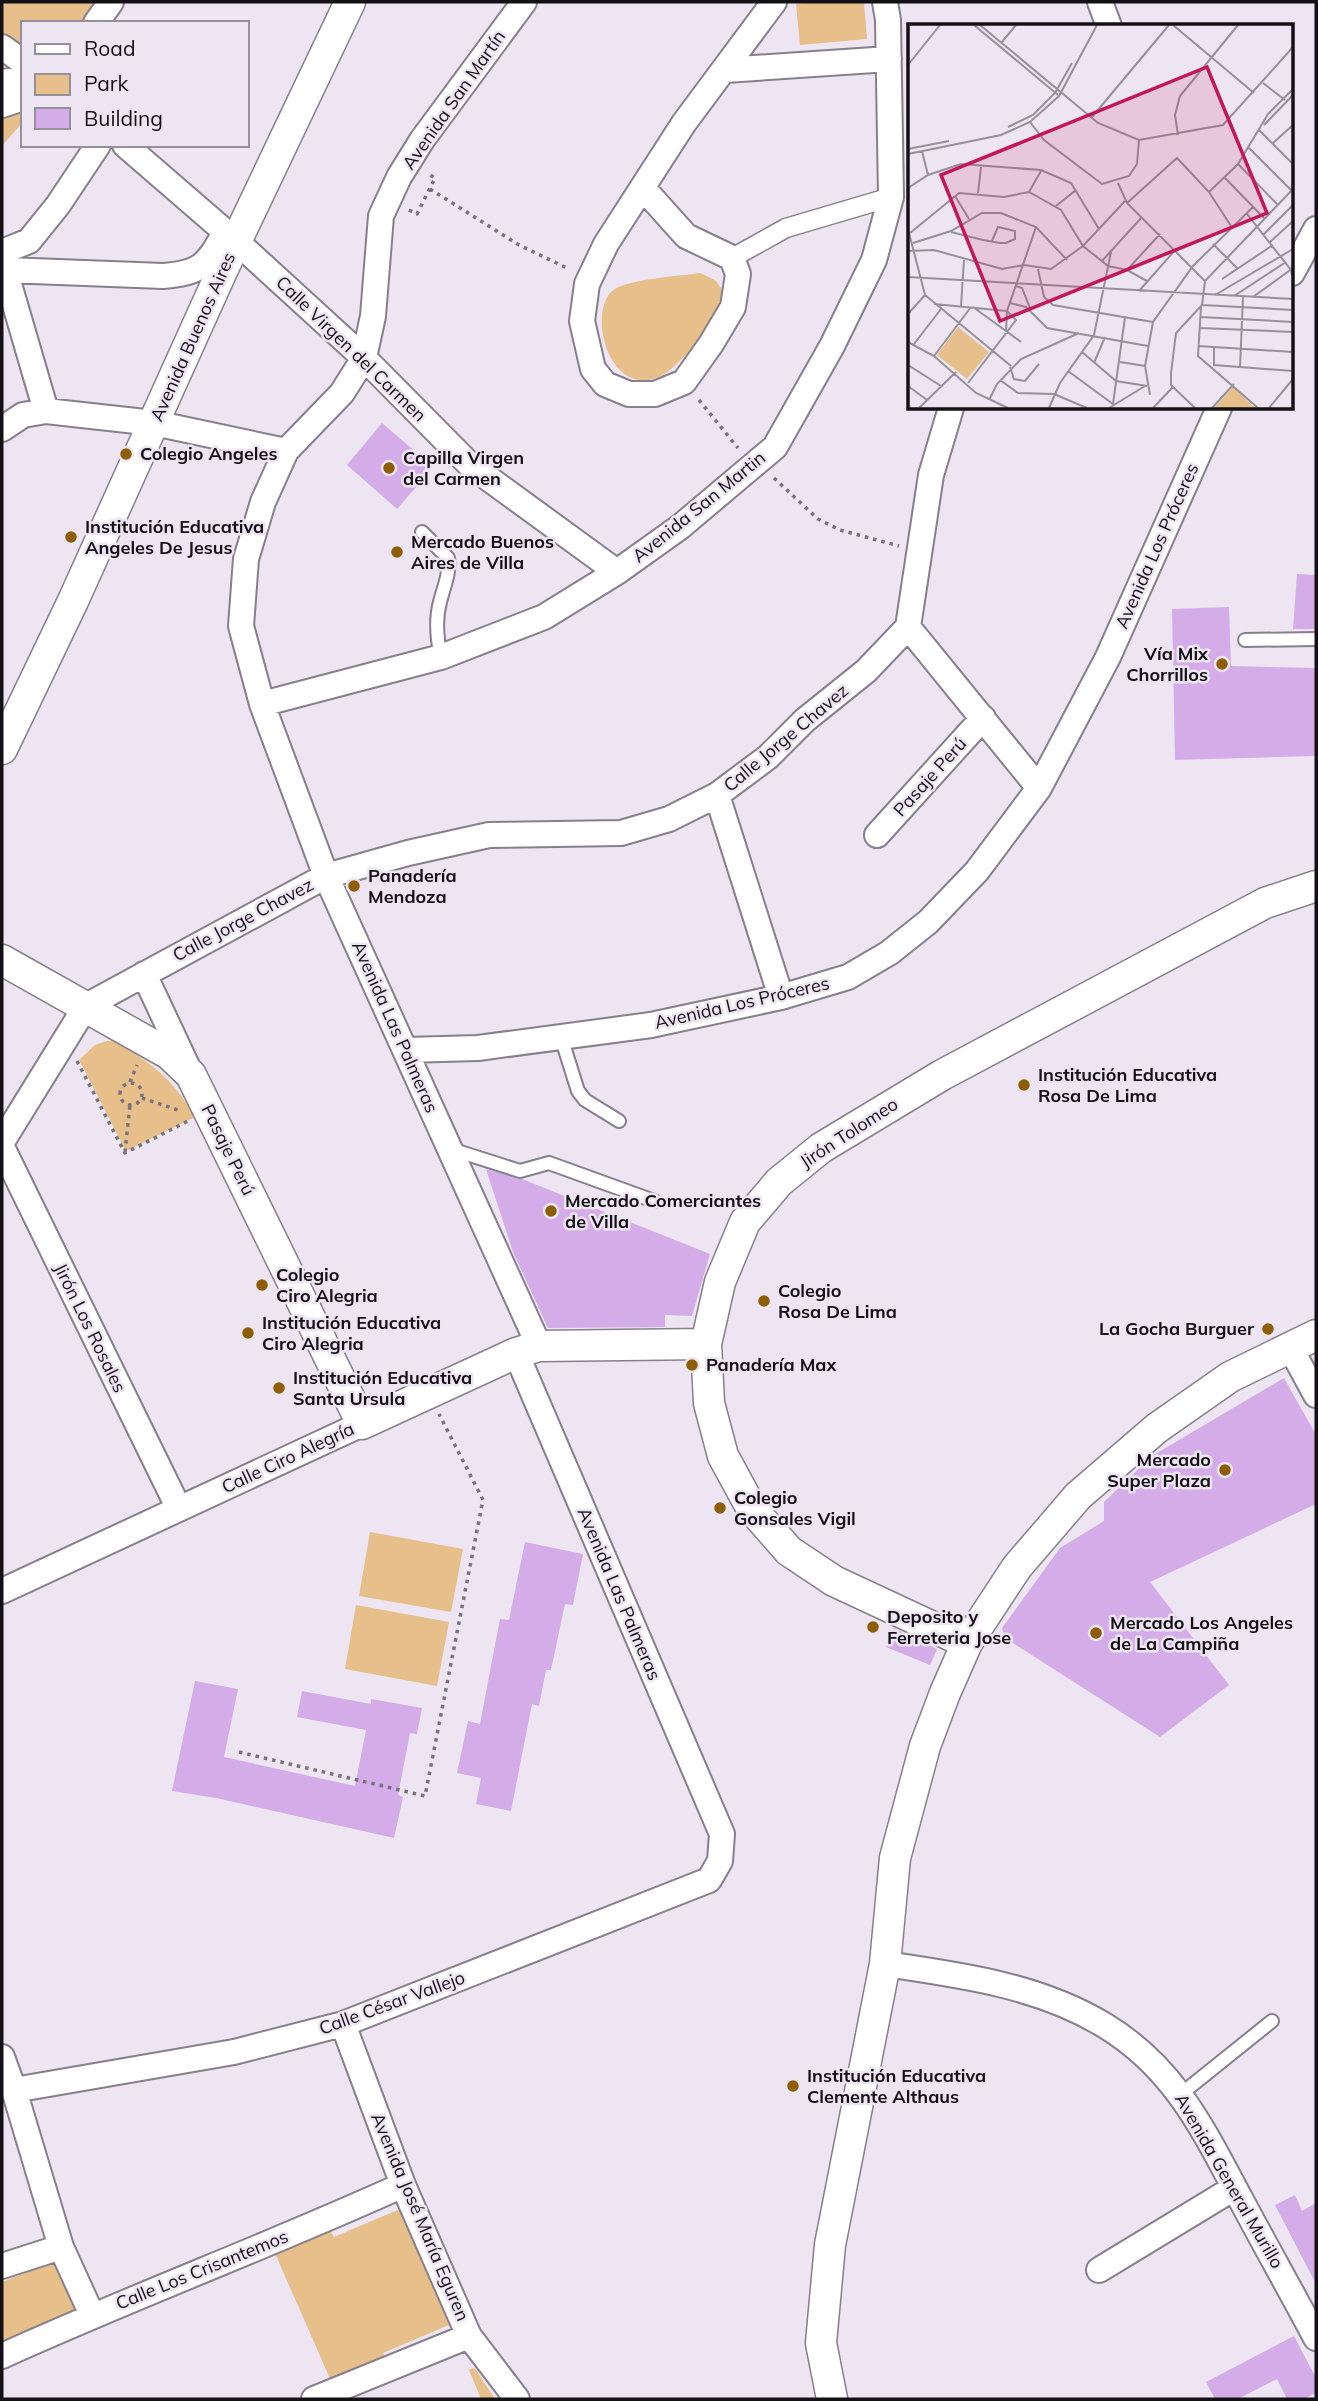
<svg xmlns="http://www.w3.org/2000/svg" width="1318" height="2401" font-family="Mulish,sans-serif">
	<rect width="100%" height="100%" fill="#ede5f2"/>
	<path fill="#e7bf8a" d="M2 2H98L84 23H23V45L2 32Z
		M824 2H864L867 39 800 45 796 4Z
		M23 107V122L2 146V114Z
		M700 273 715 280 725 293C722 303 721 316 717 325 711 336 695 346 686 355 678 362 671 371 661 376 606 401 586 306 615 289 631 279 680 276 700 273Z
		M107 1041H115C154 1066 170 1075 195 1117L126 1151 79 1060 95 1045Z
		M370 1532 463 1549 451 1612 359 1596Z
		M356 1605 449 1622 437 1686 345 1669Z
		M400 2209 449 2325 383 2353 389 2368 335 2390 270 2242 325 2221 334 2237Z
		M51 2263 62 2267 76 2307 68 2315 2 2348V2282Z
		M473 2368 476 2370 495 2399H481L469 2370Z"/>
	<path fill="#d4ace8" d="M382 423 423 458 420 461 431 470 397 509 347 465Z
		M1297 574 1316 575V629H1293Z
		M1229 607 1231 666 1316 668V756L1175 760 1172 609Z
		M486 1169 522 1179 710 1254 692 1316 665 1315V1327L548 1328 513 1252Z
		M1284 1378 1316 1435V1504L1150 1582 1229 1685 1160 1737 1005 1638 1002 1628 1060 1548 1104 1521V1502L1152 1456Z
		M525 1542 583 1554 573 1605 565 1604 551 1670H546L539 1706 532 1704 511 1811 476 1804 481 1778 457 1773 468 1721 480 1724 500 1619 509 1620Z
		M894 1628 937 1649 930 1665 886 1647Z
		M195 1681 238 1689 224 1757 355 1786 366 1730 297 1717 302 1691 371 1704V1699L422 1708 417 1734 410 1733 398 1795 403 1797 394 1838 216 1798 172 1791Z
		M1295 2195 1302 2211 1316 2203V2284L1275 2205Z
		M1294 2336 1316 2378V2393L1304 2399H1287L1277 2379 1238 2399H1215L1206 2382Z"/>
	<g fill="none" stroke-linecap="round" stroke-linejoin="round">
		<defs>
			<path id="service" d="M422 532 448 558C450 574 444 586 440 602 435 620 437 639 441 657
				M1245 640 1316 639
				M561 1037 578 1091 585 1100 619 1121
				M451 1149 520 1171 549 1163 654 1201
				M1181 2094 1272 2021"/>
			<path id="pedestrian" d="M732 258 786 228 891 197"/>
			<path id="minor" d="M524 2 422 140 399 177 381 216 373 316 364 358 342 393 286 451 263 502 246 559 241 626 262 704 326 876 539 1346
				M1100 2 1109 26
				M96 23 111 2
				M2 47 23 62
				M725 70 889 59
				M2 82 23 79
				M2 105 23 98
				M125 145 236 241 364 358 470 465 617 572
				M643 188 686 236 732 258 738 274 733 307 711 344 684 382 655 394H629L605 384 593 369 582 321 587 284 606 244 684 123 774 2
				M2 252 29 241 58 205 98 145
				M2 260 46 411
				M6 270 163 276C203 273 207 264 226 231
				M1292 273 1316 229
				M2 429 23 415 46 411 154 423 286 451
				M908 627 1039 788
				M262 704 441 657 544 617 617 572 680 527 775 447 832 346 874 260 891 197 888 20 885 2
				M717 795 781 997
				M877 835 983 718
				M144 974 188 1068
				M406 1050 478 1048 651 1025 781 997 848 977 889 953 928 922 977 871 1039 788 1108 657 1219 408
				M2 1142 86 1006 326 876 408 853 489 835 621 833 669 819 717 795 768 757 805 720 866 671 908 627 931 475 951 408
				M2 1147 179 1509
				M1291 1349 1316 1395
				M2 1591 362 1424
				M885 1964C959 1975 1038 1985 1104 2025 1174 2067 1203 2129 1240 2198 1265 2245 1291 2291 1316 2338
				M343 2024 403 2185 469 2336 517 2399
				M2 2057 14 2090 61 2247 92 2315
				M14 2090 234 2052 343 2024 709 1880 720 1861 722 1834 516 1353
				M2 2266 61 2247
				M1099 2270 1234 2188
				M2 2356C134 2296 271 2245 403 2185
				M314 2399 469 2336"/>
			<path id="tertiary" d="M2 749 73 601 222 271 350 2
				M2 960 169 1054 191 1075 362 1424 516 1353 539 1346 706 1344
				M967 1643 834 1581 789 1551 752 1509 723 1456 709 1403 706 1344 720 1282 745 1222 779 1182 821 1148 942 1075 1265 903 1316 886
				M832 2399 821 2343 830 2245 885 1964 895 1858 925 1746 945 1693 967 1643 1017 1567 1078 1496 1157 1428 1230 1377 1316 1335"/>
		</defs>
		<use href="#service" stroke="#877f8b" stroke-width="16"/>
		<use href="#pedestrian" stroke="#877f8b" stroke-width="21"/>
		<use href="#minor" stroke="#877f8b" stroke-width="28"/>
		<use href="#tertiary" stroke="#877f8b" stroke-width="33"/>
		<path stroke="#78737b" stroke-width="3.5" stroke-dasharray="3.5 5" stroke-linecap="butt" d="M430 189 519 245 569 269
			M409 210 417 214 435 178 427 173
			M699 400 738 448
			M774 478 818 519 840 530 899 546
			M77 1061 125 1153 188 1121
			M130 1082 137 1065
			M120 1094a11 11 0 1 1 22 0a11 11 0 1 1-22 0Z
			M142 1098 181 1111
			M125 1152 130 1105
			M239 1752 425 1796 483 1500 439 1414"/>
		<use href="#service" stroke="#fff" stroke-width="12"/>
		<use href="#pedestrian" stroke="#fff" stroke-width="18"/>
		<use href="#minor" stroke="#fff" stroke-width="24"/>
		<use href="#tertiary" stroke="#fff" stroke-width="30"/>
	</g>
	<g fill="#8d5e06" stroke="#ede5f2" stroke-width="2.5">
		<circle cx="126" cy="454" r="7"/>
		<circle cx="389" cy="468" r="7"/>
		<circle cx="71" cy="537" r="7"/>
		<circle cx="397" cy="552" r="7"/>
		<circle cx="1222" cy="664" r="7"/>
		<circle cx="354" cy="886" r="7"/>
		<circle cx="1024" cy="1085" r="7"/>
		<circle cx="551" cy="1211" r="7"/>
		<circle cx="262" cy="1285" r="7"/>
		<circle cx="764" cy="1301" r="7"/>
		<circle cx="1268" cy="1329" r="7"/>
		<circle cx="248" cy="1333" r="7"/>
		<circle cx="692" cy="1365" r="7"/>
		<circle cx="279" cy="1388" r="7"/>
		<circle cx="1225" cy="1470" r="7"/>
		<circle cx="720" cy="1508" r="7"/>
		<circle cx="873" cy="1627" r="7"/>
		<circle cx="1096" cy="1633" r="7"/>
		<circle cx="793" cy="2086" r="7"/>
	</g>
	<g text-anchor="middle" stroke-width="5" stroke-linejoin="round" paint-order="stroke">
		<g font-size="18" fill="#131115" stroke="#ede5f2">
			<text transform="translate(454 100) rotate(-55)" y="6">Avenida San Martín</text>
			<text transform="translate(193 337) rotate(-66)" y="6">Avenida Buenos Aires</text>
			<text transform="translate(351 349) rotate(44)" y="6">Calle Virgen del Carmen</text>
			<text transform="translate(699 507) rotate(-39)" y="6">Avenida San Martin</text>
			<text transform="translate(1157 546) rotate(-66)" y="6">Avenida Los Próceres</text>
			<text transform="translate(786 738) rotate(-40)" y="6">Calle Jorge Chavez</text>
			<text transform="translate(930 777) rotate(-48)" y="6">Pasaje Perú</text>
			<text transform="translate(243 920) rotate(-28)" y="6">Calle Jorge Chavez</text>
			<text transform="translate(742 1003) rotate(-13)" y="6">Avenida Los Próceres</text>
			<text transform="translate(395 1027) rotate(66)" y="6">Avenida Las Palmeras</text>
			<text transform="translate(849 1133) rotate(-33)" y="6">Jirón Tolomeo</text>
			<text transform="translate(228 1150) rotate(64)" y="6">Pasaje Perú</text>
			<text transform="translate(90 1328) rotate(64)" y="6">Jirón Los Rosales</text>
			<text transform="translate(288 1458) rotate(-25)" y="6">Calle Ciro Alegría</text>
			<text transform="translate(619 1594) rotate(67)" y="6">Avenida Las Palmeras</text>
			<text transform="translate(392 2003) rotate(-20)" y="6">Calle César Vallejo</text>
			<text transform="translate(1229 2181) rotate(60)" y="6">Avenida General Murillo</text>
			<text transform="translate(420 2217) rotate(67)" y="6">Avenida José María Eguren</text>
			<text transform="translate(202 2270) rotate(-22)" y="6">Calle Los Crisantemos</text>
		</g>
		<g font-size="18" font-weight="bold" fill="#131115" stroke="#ede5f2" text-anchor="start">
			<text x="140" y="460">Colegio Angeles</text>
			<text x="403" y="464">Capilla Virgen<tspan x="403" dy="21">del Carmen</tspan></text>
			<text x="85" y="533">Institución Educativa<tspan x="85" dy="21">Angeles De Jesus</tspan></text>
			<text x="411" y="548">Mercado Buenos<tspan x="411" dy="21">Aires de Villa</tspan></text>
			<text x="1208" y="660" text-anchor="end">Vía Mix<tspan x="1208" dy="21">Chorrillos</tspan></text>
			<text x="368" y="882">Panadería<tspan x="368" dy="21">Mendoza</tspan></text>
			<text x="1038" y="1081">Institución Educativa<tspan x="1038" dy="21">Rosa De Lima</tspan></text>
			<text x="565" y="1207">Mercado Comerciantes<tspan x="565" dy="21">de Villa</tspan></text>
			<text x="276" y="1281">Colegio<tspan x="276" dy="21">Ciro Alegria</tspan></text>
			<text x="778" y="1297">Colegio<tspan x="778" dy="21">Rosa De Lima</tspan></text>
			<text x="262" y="1329">Institución Educativa<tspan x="262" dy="21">Ciro Alegria</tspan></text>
			<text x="1254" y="1335" text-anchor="end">La Gocha Burguer</text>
			<text x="706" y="1371">Panadería Max</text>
			<text x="293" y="1384">Institución Educativa<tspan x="293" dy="21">Santa Ursula</tspan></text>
			<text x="1211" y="1466" text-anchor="end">Mercado<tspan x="1211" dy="21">Super Plaza</tspan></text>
			<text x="734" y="1504">Colegio<tspan x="734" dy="21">Gonsales Vigil</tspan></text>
			<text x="887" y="1623">Deposito y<tspan x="887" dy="21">Ferreteria Jose</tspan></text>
			<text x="1110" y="1629">Mercado Los Angeles<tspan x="1110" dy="21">de La Campiña</tspan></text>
			<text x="807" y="2082">Institución Educativa<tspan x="807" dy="21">Clemente Althaus</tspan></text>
		</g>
	</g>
	<g transform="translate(908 24)">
		<rect width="385" height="385" fill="#ede5f2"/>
		<path d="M50 303 81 328 59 355 29 331ZM325 363 347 384H306Z" fill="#e7bf8a"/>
		<path fill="none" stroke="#96909a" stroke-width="2" d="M66 1 150 71M72 1 190 99 231 116 315 101 385 23M265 1 346 69M93 19 108 1M0 41 32 1M355 59 377 76M184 93 261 1M122 98 136 116 194 160 221 152 229 140 231 116M356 101 385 71M100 103 125 91 147 69 164 39M351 106 385 140M270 111 267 91 272 72 330 1M365 119 385 101M341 124 383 166M0 125 41 117M14 127 20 151M0 130 93 111 122 98 151 72 189 1M330 140 369 180M317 154 356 194M210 159 219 179 297 257 294 281 268 309 263 349V361L287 384M0 164 20 151 53 140 133 146 163 159 191 205M121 168 133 147M301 168 330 140 360 90 385 65M70 169 73 143M47 172 61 195M219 179 269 134 301 168 323 202M148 182 168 166M339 190 383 246 385 255M0 205 17 271 103 342M43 208 75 216 92 219H98L107 215V207L90 203 84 217M2 209 51 169 96 173 121 168 153 186 175 222 200 242 219 246 239 257M356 210 385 181M362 218 385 197M5 219 43 207 74 189H93L128 203 159 236M305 220 329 244M0 227 26 226 94 245 116 241 143 245 175 222 217 177M194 237 234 193M130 245 136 273 145 281 245 298M219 246 252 210M0 253 385 275M314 255 365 221M297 257 385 165M108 262 114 264 122 284M231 267 268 225M307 271 385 225M326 272 378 238M345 273 385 244M102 279 118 283 139 304 240 322M26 280 99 287M294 281 385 286M53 282 56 236M65 283 113 318M293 283 290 332 350 384M0 290 17 271M293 293 385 298M292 304 385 308M98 308 99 287 128 203M0 318 26 332 68 369 100 384M6 320 33 285M290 322 385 328M306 324V341L385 347M174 328 208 357 239 362M26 332 63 283M212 338 237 342M186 339 197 313M0 341 33 362M102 343 106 355 117 357 131 340M332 344 335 273M160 347 205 380M92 356 110 369 146 370 179 384M60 359 108 296 99 287M0 362 19 376M242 371 237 342 245 298 285 242 345 183M81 376 89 360 113 335 171 309M205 380 217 293M11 384 48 348M141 384 152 359 186 311 203 228M201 384 237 362M245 384 265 363M304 384 326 360M361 384 385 355"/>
		<path fill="#c2185b" fill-opacity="0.15" stroke="#c2185b" stroke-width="3.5" d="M299 43 359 189 92 297 33 151Z"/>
		<rect width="385" height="385" fill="none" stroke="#131115" stroke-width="3.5"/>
	</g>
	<rect width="1318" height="2401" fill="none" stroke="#131115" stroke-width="7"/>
	<rect x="21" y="21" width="228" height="126" fill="#ede5f2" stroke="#96909a" stroke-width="2"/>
	<rect x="35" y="44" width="35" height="10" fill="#ffffff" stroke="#96909a" stroke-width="2"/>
	<text x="84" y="56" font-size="21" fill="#131115">Road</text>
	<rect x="35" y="74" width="35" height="21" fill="#e7bf8a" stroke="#96909a" stroke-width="2"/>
	<text x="84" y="91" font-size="21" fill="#131115">Park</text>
	<rect x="35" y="108" width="35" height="21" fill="#d4ace8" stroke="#96909a" stroke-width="2"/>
	<text x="84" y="126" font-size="21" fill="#131115">Building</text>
</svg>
